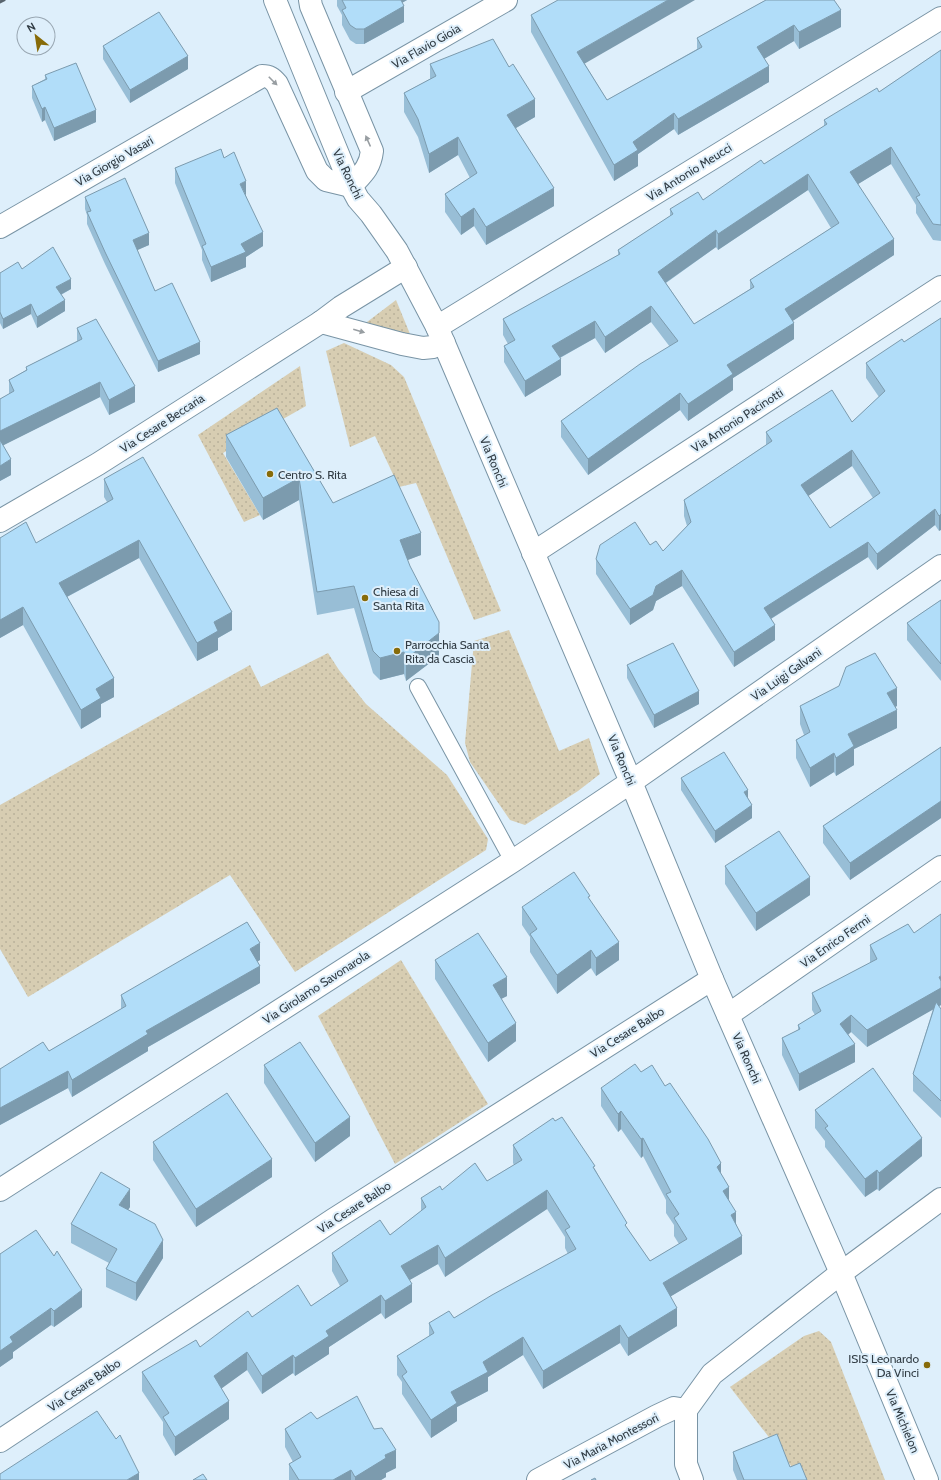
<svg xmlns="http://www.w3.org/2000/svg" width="941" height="1480" font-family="Cabin,sans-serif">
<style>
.grass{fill:url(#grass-dots)}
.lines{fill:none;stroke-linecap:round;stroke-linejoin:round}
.service-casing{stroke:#7994a5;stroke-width:18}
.minor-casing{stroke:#7994a5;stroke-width:24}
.service{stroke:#fff;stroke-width:16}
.minor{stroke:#fff;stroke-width:22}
.rail{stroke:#58646d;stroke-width:3}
.wall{fill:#98bed6;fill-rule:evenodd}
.shaded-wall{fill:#7c9bae}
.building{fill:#b1ddf9;stroke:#7c9bae;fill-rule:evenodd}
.oneway{fill:#989ea2}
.poi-dot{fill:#876b09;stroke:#deeffb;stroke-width:1.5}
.labels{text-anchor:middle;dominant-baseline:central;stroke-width:4;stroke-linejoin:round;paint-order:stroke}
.street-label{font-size:12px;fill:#313c44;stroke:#deeffb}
.poi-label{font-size:12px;fill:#313c44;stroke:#deeffb;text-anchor:start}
</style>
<defs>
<pattern id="grass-dots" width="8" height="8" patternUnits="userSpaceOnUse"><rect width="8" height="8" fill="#d7cdb2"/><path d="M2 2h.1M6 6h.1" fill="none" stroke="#b9b19a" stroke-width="1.8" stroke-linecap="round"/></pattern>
</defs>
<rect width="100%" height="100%" fill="#deeffb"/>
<g class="grass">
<path d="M396,300l14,34 -47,-9z"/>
<path d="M344,343l47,22 13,12 97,234 -27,9 -58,-137 -17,4 -24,-51 -25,11 -24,-96z"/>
<path d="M300,366l6,40 -83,47 37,62 -16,7 -46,-87z"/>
<path d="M509,630l50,121 30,-13 11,36 -22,17 -53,34 -15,-5 -40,-58 -5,-19 9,-102z"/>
<path d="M328,653l11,17 27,34 81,71 41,64 -2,11 -191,122 -65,-97 -202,122 -28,-48v-144l250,-140 11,22z"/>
<path d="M401,960l87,144 -93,60 -77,-148z"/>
<path d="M819,1331l12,11 54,138h-83l-72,-93 74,-51z"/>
</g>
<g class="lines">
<defs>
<path id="service" d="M418,687l95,174"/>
<g id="minor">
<path d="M275,0l76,186 7,13 13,15 26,37 40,76 194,455 81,197 129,294 86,207"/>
<path d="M310,0l1,6 61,145c-2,17 -10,23 -21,35"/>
<path d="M346,92l160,-92"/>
<path d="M0,227l262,-151c7,0 10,2 15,8l40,87 9,9 25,6"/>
<path d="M321,322l81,22 21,4 10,-1 11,-4"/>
<path d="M437,327l504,-309"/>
<path d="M0,521l98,-57 223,-142 20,-15 65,-40"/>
<path d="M533,553l408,-266"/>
<path d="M728,1015l213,-148"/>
<path d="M0,1190l513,-329 118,-79 310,-216"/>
<path d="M0,1441l333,-221 379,-241"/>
<path d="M538,1480l119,-64 17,-8 12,2"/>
<path d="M692,1480l-6,-16v-54l26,-36 129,-101 100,-74"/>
</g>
</defs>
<use href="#service" class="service-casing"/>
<use href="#minor" class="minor-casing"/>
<use href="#service" class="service"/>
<use href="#minor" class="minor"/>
<path class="rail" d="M0,2l4,-2"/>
</g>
<g class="wall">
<path d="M337,0h70l-5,3 2,19 -40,22h-8l-6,-4 -8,-15v-10l-5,-9z"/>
<path d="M766,0l75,27 -42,22 -5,-8 -30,18 5,23 -91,53 -4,-6 -36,25v12l-24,15 -83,-149v-17l54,49 22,36 90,-51v-11z"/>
<path d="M103,46l85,23 -58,34 -27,-44z"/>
<path d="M941,50v191l-8,-1 -17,-27v-8l-25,-41 -33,20 36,71 -102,66 2,18 -61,39v12l-45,31 -8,-11 -92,65 -27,-38v-16l109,-74 -19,-25 -46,31 -10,-15 -35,20 1,17 -36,22 -21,-35v-16l4,-2 -5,-9v-16l115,-64v-5l52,-34v-7l33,-9 61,-36 60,-38v-6l55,-28zM808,190l23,38 -81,52v9l-56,35 -28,-41 50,-36 2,3z"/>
<path d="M430,64l105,53 -19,11 38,78 -68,39 -12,-19 -13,9 -16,-23v-18l25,-16 -12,-23 -29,18 -11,-36 -14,-25v-19l26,-14z"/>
<path d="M45,75l51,47 -42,19 -9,-21 -3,2 -10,-24v-12l13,-7z"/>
<path d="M224,158l22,38 17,50 -17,11v10l-35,15 -9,-22v-10l-27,-67v-15z"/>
<path d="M85,197l64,48 -12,5 18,41 45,63 -42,18 -53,-108 -18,-40v-9l-2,-6z"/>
<path d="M22,269l49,20 -10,6 4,16 -28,17 -6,-14 -28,15 -3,-6v-50z"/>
<path d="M941,318l-2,213 -4,-6 -58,45 -9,-13 -97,62 4,21 -41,27 -52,-81 -26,15 -3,9 -23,15 -34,-51v-15l54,-14 13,6 24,-25 -3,-10v-16l82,-55v-13l86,-10 27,-25 -13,-19v-15l38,-21zM852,466l21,32 -43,30 -22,-32z"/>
<path d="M77,328l58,74 -26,13 -9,-18 -97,48 8,30 -11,6v-82l9,-5v-14l17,-10v-3l51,-26z"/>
<path d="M277,408l56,95 88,52 -14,5 32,96 -33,25 -2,-7 -24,6 -7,-7 -19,-65 -37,7 -18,-115 -36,20 -37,-63v-22z"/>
<path d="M104,479l128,151 -14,8v12l-21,11 -58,-103 -72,39 47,100 -13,7v13l-20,12 -58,-104 -23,13v-100l36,5 71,-41 -3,-5z"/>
<path d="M941,600v81l-34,-41v-17z"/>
<path d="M627,665l72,39 -45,24 -27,-50z"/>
<path d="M800,706h97l-2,1 2,21 -43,21v16l-18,11 -2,-4 -24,15 -14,-29v-18l8,-5 -4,-11z"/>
<path d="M941,747v71l-91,62 -27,-37v-17z"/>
<path d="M681,778l67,20 4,20 -37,25 -34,-53z"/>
<path d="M725,866l85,29 -54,36 -31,-47z"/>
<path d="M590,900l29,60 -23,16 -5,-8 -34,26 -27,-42v-15l-8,-12v-18z"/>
<path d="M870,945l71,60 -2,1 2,3v109l-28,-27v-17l20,-65 -66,38 -16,-15 -3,3 7,27 -56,29 -17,-36v-17l16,-8v-5l17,-10 -3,-5v-17l58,-30z"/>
<path d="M260,960l-3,2 3,21 -112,64v4l-76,46 -4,-9 -68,37v-56l49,-18 72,-42v-14z"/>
<path d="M435,960l72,36 -6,3 15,42 -28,21 -53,-83z"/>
<path d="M264,1065l86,71 -35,26 -51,-79z"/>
<path d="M641,1072l80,103 15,48 6,31 -71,42 6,30 -49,30 -8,-13 -77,46 -20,-34 -35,22v14l-31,16v14l-26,17 -29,-44v-12l-5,-7v-19l32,-19v-14l25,-5 114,-64 -3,-6v-11l-18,-28 -102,68 -7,-13 -29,16 3,22 -27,17 -4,-6 -52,34v7l-34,22 -2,-3 -31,21 -15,-24 -26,18 8,31 -54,37 -12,-21v-13l-21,-31v-19l58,-25 52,-30 59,-11 29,-20 -8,-15v-18l58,-18 31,-24v-13l21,-8 45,-9 27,-16 -1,-2v-18l42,-24 40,48 32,59 23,33 29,-17 -5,-8v-11l-8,-12v-13l-23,-44 -2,2 -20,-29 -3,3 -17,-26v-18z"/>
<path d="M815,1110l107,46 -43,35 -2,-2 -12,8 -40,-50v-6l-10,-13z"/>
<path d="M153,1142l119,35 -76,50 -43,-67z"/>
<path d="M130,1207l-2,3 35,48 -27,43 -30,-14v-18l3,-6 -38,-20v-19z"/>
<path d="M0,1254l82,53 -28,20 -3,-2 -38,27v6l-13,9z"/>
<path d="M317,1419l57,10 22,39 -10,5v4l-5,3h-92v-16l4,-2 -8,-15v-18z"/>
<path d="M733,1452l57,15 17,13h-70l-4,-10z"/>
</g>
<g class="shaded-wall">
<path d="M396,0h11l-11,6z"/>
<path d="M668,0h27l-118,68v-16z"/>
<path d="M404,6v16l-40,22v-15z"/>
<path d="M841,10v17l-42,22v-17z"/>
<path d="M794,25v16l-37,22v-16z"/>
<path d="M188,56v13l-58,34v-13z"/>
<path d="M769,66v16l-91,53v-16z"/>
<path d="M535,99v18l-28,16v-18z"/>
<path d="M45,107v13l-3,2v-13z"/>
<path d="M96,110v12l-42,19v-13z"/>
<path d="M674,113v16l-36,25v12l-24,15v-16l19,-23z"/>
<path d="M458,137v18l-29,18v-19z"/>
<path d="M891,147v17l-41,25v-17z"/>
<path d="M808,174v16l-90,60v-16z"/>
<path d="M246,181v15l-6,-12z"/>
<path d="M554,188v18l-68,39v-18z"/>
<path d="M474,208v18l-13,9v-18z"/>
<path d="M716,230v17l-58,41v-16z"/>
<path d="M263,232v14l-17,11v10l-35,15v-15l30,-23z"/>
<path d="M149,233v12l-16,7v-12z"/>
<path d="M894,239v16l-109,71v-17z"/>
<path d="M71,279v10l-15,8v-10z"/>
<path d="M65,300v11l-28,17v-11z"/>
<path d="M31,304v10l-28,15v-10z"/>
<path d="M651,306v16l-46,31v-16z"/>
<path d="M595,321v17l-43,24v-16z"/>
<path d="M794,323v16l-61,39v12l-45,31v-17l39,-39z"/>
<path d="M200,342v12l-42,18v-11z"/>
<path d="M561,359v16l-36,22v-16z"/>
<path d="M100,382v15l-100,50v-16z"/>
<path d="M135,386v16l-26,13v-15z"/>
<path d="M680,393v17l-92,65v-16z"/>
<path d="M852,450v16l-51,35v-16z"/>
<path d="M11,459v16l-11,6v-15z"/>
<path d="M299,478v22l-36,20v-22z"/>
<path d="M935,509v16l-58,45v-16z"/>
<path d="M941,514v16l-2,1v-15z"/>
<path d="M421,533v22l-21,8v-23z"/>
<path d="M139,540v18l-80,43v-18z"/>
<path d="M868,542v15l-104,66v-15z"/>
<path d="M682,570v16l-26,15 -3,9 -23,15v-16l26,-23z"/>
<path d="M23,607v18l-23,13v-18z"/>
<path d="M232,612v18l-14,8v12l-21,11v-18l17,-21z"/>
<path d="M775,625v15l-41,27v-15z"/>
<path d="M439,633v23l-33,25v-22z"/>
<path d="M404,652v22l-24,6v-22z"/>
<path d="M114,678v19l-13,7v13l-20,12v-19l15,-21z"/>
<path d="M897,688v18l-10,5v-18z"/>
<path d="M699,691v13l-45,24v-13z"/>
<path d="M897,710v18l-43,21v16l-18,11v-18l12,-24z"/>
<path d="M834,753v19l-24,15v-19z"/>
<path d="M748,790v12l-4,-10z"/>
<path d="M941,801v17l-91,62v-17z"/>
<path d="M752,805v13l-37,25v-12z"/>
<path d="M810,877v18l-54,36v-18z"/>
<path d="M619,942v18l-23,16v-18z"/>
<path d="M260,943v17l-10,6v-17z"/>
<path d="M591,950v18l-34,26v-19z"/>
<path d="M260,966v17l-112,64v4l-76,46v-17l74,-49z"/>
<path d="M941,976v29l-74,42v-17z"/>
<path d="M507,977v19l-14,7v-18z"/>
<path d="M851,1015v17l-11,9v-17z"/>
<path d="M516,1023v18l-28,21v-19z"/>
<path d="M855,1044v18l-56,29v-17z"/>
<path d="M68,1071v17l-68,37v-17z"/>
<path d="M621,1111v18l-3,3v-18z"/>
<path d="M350,1117v19l-35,26v-19z"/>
<path d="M643,1138v18l-2,2v-19z"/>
<path d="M922,1138v18l-43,35v-18z"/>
<path d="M272,1159v18l-76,50v-18z"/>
<path d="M721,1163v19l-4,-15z"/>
<path d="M877,1170v19l-12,8v-18z"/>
<path d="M729,1187v19l-6,-15z"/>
<path d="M130,1189v18l-11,17v-19z"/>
<path d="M547,1190v19l-102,68v-19z"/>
<path d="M736,1212v18l-5,-15z"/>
<path d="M742,1236v18l-79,47v-18z"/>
<path d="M163,1240v18l-27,43v-18z"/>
<path d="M438,1245v19l-37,21v-19z"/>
<path d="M412,1284v18l-27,17v-18z"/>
<path d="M82,1290v17l-28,20v-16z"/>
<path d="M381,1295v18l-52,34v7l-34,22v-18l31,-27z"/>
<path d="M51,1308v17l-38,27v6l-13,9v-16l10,-14z"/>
<path d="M677,1308v18l-49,30v-18z"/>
<path d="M620,1325v18l-77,46v-18z"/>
<path d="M523,1337v18l-35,22v14l-31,16v14l-26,17v-18l20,-28 32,-30z"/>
<path d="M247,1352v18l-33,24v-18z"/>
<path d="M293,1355v18l-31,21v-18z"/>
<path d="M229,1401v18l-54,37v-19z"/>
<path d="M396,1450v18l-10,5v4l-5,3h-26v-3l30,-22z"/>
<path d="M351,1470v10h-18z"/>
<path d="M139,1473v7h-12z"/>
</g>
<g class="building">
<path d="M342,0h59l3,6 -40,23h-8l-6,-4 -8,-15 4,-2z"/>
<path d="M558,0h110l-91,52 30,48 95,-53 -5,-9 69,-38h68l7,10 -42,22 -5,-7 -37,22 12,19 -91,53 -4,-6 -41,29 5,8 -24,15 -83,-150z"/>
<path d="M159,12l29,44 -58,34 -27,-44z"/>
<path d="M493,39l16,28 4,-3 22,35 -28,16 47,73 -68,39 -12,-19 -13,9 -16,-23 32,-21 -19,-36 -29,17 -11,-35 -14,-26 32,-17 -6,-12z"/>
<path d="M941,50v175l-8,-1 -17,-27 4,-2 -29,-48 -41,25 44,67 -109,70 9,14 -67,42 6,9 -45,30 -8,-11 -92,66 -27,-38 79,-57 38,-23 -27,-35 -46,31 -10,-16 -43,25 9,13 -36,22 -21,-35 11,-6 -12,-21 117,-65 -2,-4 55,-36 -3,-5 28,-17 5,8 58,-40 3,4 63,-40 -3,-4 53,-32 2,4zM808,174l31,49 -89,57 4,7 -60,37 -36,-52 58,-42 2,4z"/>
<path d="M76,63l20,47 -42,18 -9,-21 -3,2 -10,-23 15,-7 -2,-4z"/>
<path d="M221,149l3,9 10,-6 12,29 -6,3 23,48 -22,12 5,8 -35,15 -9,-21 4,-2 -31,-76z"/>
<path d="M125,178l24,55 -16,7 22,51 17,-8 28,59 -42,19 -53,-109 -18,-40 4,-1 -6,-14z"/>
<path d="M53,247l18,32 -15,8 9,13 -28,17 -6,-13 -28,15 -3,-7v-39l18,-11 4,7z"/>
<path d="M941,318v196l-2,2 -4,-7 -58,45 -9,-12 -104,66 11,17 -41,27 -52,-82 -26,16 -3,9 -23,14 -34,-50 4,-14 35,-23 15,23 6,-4 7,10 28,-29 -7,-22 88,-59 -6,-9 66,-42 20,32 33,-31 -19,-28 36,-24 2,3zM852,450l28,43 -50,35 -29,-43z"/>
<path d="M96,319l39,67 -26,14 -9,-18 -100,49v-32l14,-8 -5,-11 18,-10 -1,-3 56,-28 -5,-11z"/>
<path d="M277,408l56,95 61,-28 27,58 -21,7 10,26 29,56v11l-33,26 -2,-7 -24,6 -7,-7 -19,-65 -37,6 -18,-114 -36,20 -37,-63z"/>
<path d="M0,440l11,19 -11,7z"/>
<path d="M143,457l89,155 -18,10 4,9 -21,12 -58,-103 -80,43 55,95 -18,11 5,9 -20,12 -58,-103 -23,13v-82l26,-16 10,21 77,-44 -9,-20z"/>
<path d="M941,600v64l-34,-41z"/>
<path d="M673,643l26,48 -45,24 -27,-50z"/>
<path d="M875,653l22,35 -10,5 10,17 -49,24 6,12 -18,12 -2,-5 -24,15 -14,-28 14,-8 -10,-26 39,-20 7,-19z"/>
<path d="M941,747v54l-91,62 -27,-37z"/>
<path d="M724,752l24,38 -4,2 8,13 -37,26 -34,-53z"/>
<path d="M779,831l31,46 -54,36 -31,-47z"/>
<path d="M574,872l16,24 -2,1 31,45 -23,16 -5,-8 -34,25 -27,-41 7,-5 -15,-22z"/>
<path d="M941,914v62l-2,1 2,4v7l-74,42 -16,-15 -11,9 15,20 -56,30 -17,-36 18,-9 -2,-4 23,-14 -9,-18 65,-34 -7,-14 38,-21 6,9z"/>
<path d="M247,922l13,21 -10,6 10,17 -114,65 2,3 -76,46 -4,-9 -68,37v-39l43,-27 6,9 77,-45 -5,-11z"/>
<path d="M478,933l29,44 -14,8 23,38 -28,20 -53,-83z"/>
<path d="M936,1002l5,7v92l-28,-27z"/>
<path d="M300,1042l50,75 -35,26 -51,-78z"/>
<path d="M635,1064l6,8 11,-7 13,21 5,-3 38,56 13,24 -4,4 12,20 -6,4 13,21 -5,3 11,21 -79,47 14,25 -49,30 -8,-13 -77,46 -20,-34 -40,25 5,10 -37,20 6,11 -26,17 -29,-44 5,-4 -10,-16 37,-23 -5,-10 20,-12 5,7 38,-23 84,-46 -11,-19 5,-3 -23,-37 -102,68 -7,-13 -37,21 11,18 -27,17 -4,-6 -55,36 3,5 -34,22 -2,-3 -31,21 -15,-24 -33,24 15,25 -54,36 -12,-20 6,-4 -27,-41 54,-32 4,7 48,-36 4,6 46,-32 13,21 37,-25 -16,-28 48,-33 10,15 36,-28 -5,-9 19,-12 2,4 33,-27 12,18 35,-21 -9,-15 40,-27 2,3 7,-4 33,49 -2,1 34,56 -2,2 25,36 37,-22 -13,-21 5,-4 -13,-20 5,-2 -28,-54 -2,1 -20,-28 -3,3 -17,-26z"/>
<path d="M873,1068l49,70 -43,35 -2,-3 -12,9 -40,-51 3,-2 -13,-16z"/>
<path d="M227,1093l45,66 -76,50 -43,-67z"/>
<path d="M101,1172l29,17 -11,16 36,19 8,16 -27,43 -30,-14 11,-20 -46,-25z"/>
<path d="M36,1230l18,26 3,-5 25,39 -28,21 -3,-3 -41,29 3,5 -13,9v-97z"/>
<path d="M357,1396l17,33 8,-1 14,22 -11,5 1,3 -31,19 -4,-7 -18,10h-34l-10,-16 12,-7 -16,-28 26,-17 6,7z"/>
<path d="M97,1411l19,28 4,-4 19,38 -12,7h-127v-6z"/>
<path d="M777,1434l13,33 10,-4 7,17h-63l-11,-28z"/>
<path d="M203,1474l4,6h-14z"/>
<path d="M595,1478l1,2h-5z"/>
</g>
<defs><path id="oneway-solid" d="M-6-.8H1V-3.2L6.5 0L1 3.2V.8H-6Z"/></defs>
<g class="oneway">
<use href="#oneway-solid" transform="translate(273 81) rotate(45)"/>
<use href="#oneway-solid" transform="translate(368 141) rotate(-114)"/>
<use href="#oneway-solid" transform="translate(359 331) rotate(16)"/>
</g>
<g class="poi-dot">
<circle cx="270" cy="474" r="4"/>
<circle cx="365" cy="598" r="4"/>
<circle cx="397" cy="651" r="4"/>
<circle cx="927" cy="1365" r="4"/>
</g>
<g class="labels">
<g class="street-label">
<text transform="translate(426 46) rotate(-30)">Via Flavio Gioia</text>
<text transform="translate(114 161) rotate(-30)">Via Giorgio Vasari</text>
<text transform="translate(689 172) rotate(-32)">Via Antonio Meucci</text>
<text transform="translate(348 174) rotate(64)">Via Ronchi</text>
<text transform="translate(737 420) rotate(-33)">Via Antonio Pacinotti</text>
<text transform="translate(162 423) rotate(-33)">Via Cesare Beccaria</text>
<text transform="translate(494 462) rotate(67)">Via Ronchi</text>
<text transform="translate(786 674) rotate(-35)">Via Luigi Galvani</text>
<text transform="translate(622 760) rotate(67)">Via Ronchi</text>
<text transform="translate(835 941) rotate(-35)">Via Enrico Fermi</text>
<text transform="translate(316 987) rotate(-33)">Via Girolamo Savonarola</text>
<text transform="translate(627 1032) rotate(-32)">Via Cesare Balbo</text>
<text transform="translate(747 1058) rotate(66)">Via Ronchi</text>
<text transform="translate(354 1207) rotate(-33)">Via Cesare Balbo</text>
<text transform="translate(84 1385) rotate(-34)">Via Cesare Balbo</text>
<text transform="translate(903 1421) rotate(67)">Via Michielon</text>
<text transform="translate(611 1441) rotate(-28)">Via Maria Montessori</text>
</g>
<g class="poi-label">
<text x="278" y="474">Centro S. Rita</text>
<text x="373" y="591">Chiesa di<tspan x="373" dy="14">Santa Rita</tspan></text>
<text x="405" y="644">Parrocchia Santa<tspan x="405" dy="14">Rita da Cascia</tspan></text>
<text x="919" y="1358" text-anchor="end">ISIS Leonardo<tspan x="919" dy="14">Da Vinci</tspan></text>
</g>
</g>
<g transform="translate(36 36) rotate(330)"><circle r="19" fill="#deeffb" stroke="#99a7b2"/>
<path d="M0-3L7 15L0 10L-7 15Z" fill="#876b09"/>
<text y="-6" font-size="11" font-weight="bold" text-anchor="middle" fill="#313c44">N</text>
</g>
</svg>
